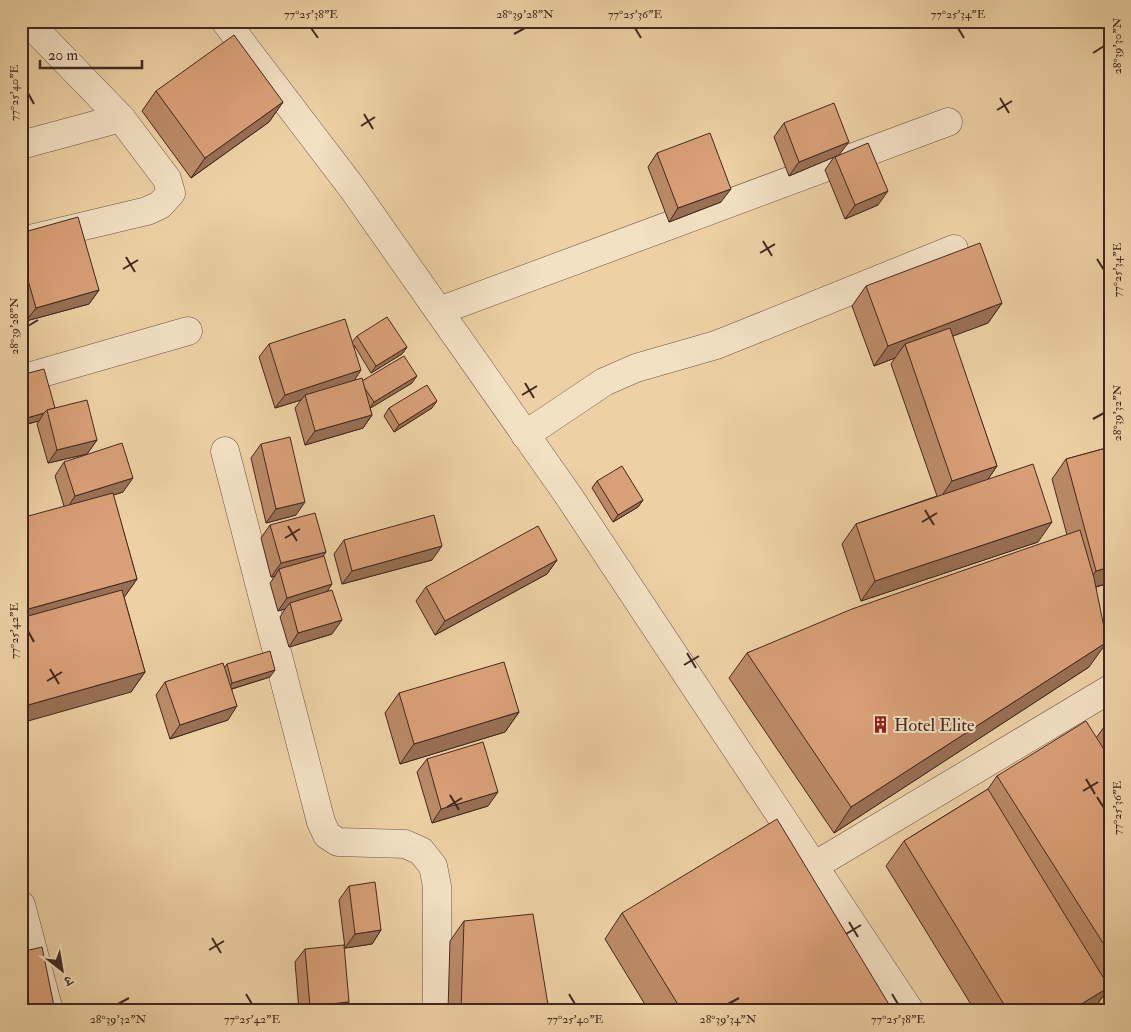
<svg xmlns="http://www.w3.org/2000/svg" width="1131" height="1032" font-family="'IM FELL Double Pica','Noto Serif Devanagari',serif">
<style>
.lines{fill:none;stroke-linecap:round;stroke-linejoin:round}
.minor-casing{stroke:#6c5341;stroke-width:29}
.minor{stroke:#f3e1c4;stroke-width:28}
.wall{fill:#bb8a67;stroke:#412920}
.shaded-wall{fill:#997054;stroke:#412920}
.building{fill:#daa078;stroke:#412920}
.ticks{fill:none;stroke:#412920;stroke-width:2}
.labels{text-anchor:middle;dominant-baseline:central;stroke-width:4;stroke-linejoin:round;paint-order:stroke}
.poi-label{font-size:18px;fill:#412920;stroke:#f3e1c4;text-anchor:start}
.neatline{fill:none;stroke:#412920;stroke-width:2}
.ticks-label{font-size:12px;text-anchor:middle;fill:#412920}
</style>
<rect width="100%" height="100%" fill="#edd1a5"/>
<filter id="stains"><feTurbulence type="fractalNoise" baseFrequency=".004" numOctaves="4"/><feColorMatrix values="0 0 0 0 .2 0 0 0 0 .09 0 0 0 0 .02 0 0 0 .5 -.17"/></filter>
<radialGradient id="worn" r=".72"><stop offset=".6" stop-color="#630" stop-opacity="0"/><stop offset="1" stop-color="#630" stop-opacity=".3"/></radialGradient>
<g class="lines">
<defs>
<g id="minor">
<path d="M225,21l128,168 215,306 342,516"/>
<path d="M21,145l100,-27"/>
<path d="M21,241l126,-30 13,-6 11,-12 -4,-14 -46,-61 -94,-97"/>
<path d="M439,311l509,-189"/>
<path d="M21,379l167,-48"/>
<path d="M525,435l79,-53 32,-14 80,-23 35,-14 203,-82"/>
<path d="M225,451l96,371 6,13 11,7 67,2 16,7 12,15 4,20v125"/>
<path d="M814,866l296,-177"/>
<path d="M21,905l28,106"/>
</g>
</defs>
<use href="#minor" class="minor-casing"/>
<use href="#minor" class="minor"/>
</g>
<g class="wall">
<path d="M156,91l127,11 -14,20 -78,56 -49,-67z"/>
<path d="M784,123l56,32 38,50 -33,14 -20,-49 9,-13 -45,19 -15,-39z"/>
<path d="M657,153l64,49 -52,20 -21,-55z"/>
<path d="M21,233l78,57 -10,14 -63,17 -5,-17z"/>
<path d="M866,286l136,17 -14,20 -36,13 45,130 -9,13 50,63 -177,59 -19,-57 14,-20 81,-28 -46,-132 4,-6 -21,8 -22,-60z"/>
<path d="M357,336l50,11 -5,7 -31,19 -17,-28v35l58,3 -42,25 2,7 -9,13 -58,17 -10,-37 6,-8 -26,8 -16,-51 10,-13 83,-2z"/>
<path d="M21,375l34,33 42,32 -10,14 -39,9 -11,-39 2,-3 -15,4 -3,14z"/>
<path d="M389,408h43l-38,24 -10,-16z"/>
<path d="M261,444l35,71 -30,8 -15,-65z"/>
<path d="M1110,447v136l-14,4 -7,80 -255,166 -105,-155 18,-25 320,-118 -15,-56 14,-20z"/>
<path d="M64,462l59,30 -10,3 24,84 -13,18 21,75 -14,20 -67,-186 -9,-30z"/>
<path d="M597,481l46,19 -5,7 -25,15 -21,-34z"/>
<path d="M270,525l56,27 -4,5 6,34 4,43 -43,13 -9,-30 5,-8 -7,2 -8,-28 5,-7 -4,1 -10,-39z"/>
<path d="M344,540l88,20 -90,24 -8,-30z"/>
<path d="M557,560l-10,14 -112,61 -19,-34 10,-14z"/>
<path d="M227,664l43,13 -38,12 -4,31 -58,19 -14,-44 9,-13 60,-15z"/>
<path d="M399,693l120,19 -14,20 -105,32 -15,-51z"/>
<path d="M1110,719v280l-4,2 -3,-5 -10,15h-118l-89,-145 18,-25 84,-52 9,-13 99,-38z"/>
<path d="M427,759l61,47 -56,17 -15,-51z"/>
<path d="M349,886l32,44 -9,14 -27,4 -6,-48z"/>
<path d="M622,913l271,98h-244l-44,-72z"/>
<path d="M464,921l85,90h-101l2,-70z"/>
<path d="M305,949l38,62h-44l-4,-49z"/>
</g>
<g class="shaded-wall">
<path d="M283,102l-14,20 -78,56 14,-20z"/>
<path d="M849,142l-10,13 -50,21 10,-14z"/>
<path d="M731,189l-10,13 -52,20 9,-14z"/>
<path d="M888,191l-10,14 -33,14 10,-14z"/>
<path d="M99,290l-10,14 -63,17 10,-13z"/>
<path d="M1002,303l-14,20 -80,30 -3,-9 -10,14 -21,8 14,-20z"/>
<path d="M407,347l-5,7 -31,19 5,-7z"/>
<path d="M361,370l-9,14 -47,11 -4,5 -26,8 10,-13z"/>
<path d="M417,376l-5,7 -43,26 5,-7z"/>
<path d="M437,401l-5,7 -38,24 5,-7z"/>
<path d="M44,413l-5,8 -17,4 5,-7z"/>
<path d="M372,415l-9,13 -58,17 10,-14z"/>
<path d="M26,431l-5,8v-6z"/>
<path d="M97,440l-10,14 -39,9 9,-13z"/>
<path d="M997,466l-13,19 -46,16 14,-20z"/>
<path d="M133,478l-10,14 -57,18 9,-14z"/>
<path d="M643,500l-5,7 -25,15 5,-7z"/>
<path d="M305,502l-9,13 -30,8 10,-14z"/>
<path d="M1052,522l-14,20 -177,59 14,-20z"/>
<path d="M442,546l-10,14 -90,24 10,-13z"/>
<path d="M326,552l-10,13 -37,4 -4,7 -4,1 10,-14z"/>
<path d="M557,560l-10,14 -112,61 10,-14z"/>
<path d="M1110,567v16l-28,7 14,-19z"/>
<path d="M137,579l-14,20 -102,29v-17z"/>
<path d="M332,584l-9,14 -33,5 -5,6 -7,2 9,-13z"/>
<path d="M342,620l-10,14 -43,13 9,-14z"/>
<path d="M1107,642l-18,25 -255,166 17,-26z"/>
<path d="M275,670l-5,7 -42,13 4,-7z"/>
<path d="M145,672l-14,20 -110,31v-16z"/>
<path d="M237,706l-9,14 -58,19 10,-14z"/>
<path d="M519,712l-14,20 -105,32 14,-20z"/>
<path d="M498,792l-10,14 -56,17 9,-14z"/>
<path d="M381,930l-9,14 -27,4 10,-14z"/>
<path d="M1109,987l-16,24h-23z"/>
<path d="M349,1002l-6,9h-37l4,-5z"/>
</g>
<g class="building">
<path d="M234,35l49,67 -78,56 -49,-67z"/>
<path d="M834,103l15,39 -50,20 -15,-39z"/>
<path d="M710,133l21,56 -53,19 -21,-55z"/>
<path d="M868,143l20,48 -33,14 -20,-48z"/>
<path d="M78,217l21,73 -63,18 -15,-52v-23z"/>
<path d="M980,243l22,60 -114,43 -22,-60z"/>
<path d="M387,317l20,30 -31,19 -19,-30z"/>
<path d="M345,319l16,51 -76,25 -16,-51z"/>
<path d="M950,328l47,138 -45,15 -47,-137z"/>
<path d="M404,356l13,20 -43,26 -10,-15 -2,-6z"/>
<path d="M44,369l11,39 -8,2 -3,3 -17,5 -6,-20v-23z"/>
<path d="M362,378l10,37 -57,16 -10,-36z"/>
<path d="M427,385l10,16 -38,24 -10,-17z"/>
<path d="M87,400l10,40 -40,10 -10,-40z"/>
<path d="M21,414l5,17 -5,2z"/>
<path d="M290,437l15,65 -29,7 -15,-65z"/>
<path d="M122,443l11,35 -58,18 -11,-34z"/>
<path d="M1110,447v120l-14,4 -30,-112z"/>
<path d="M1033,464l19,58 -177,59 -19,-57z"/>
<path d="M622,466l21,34 -25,15 -21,-34z"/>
<path d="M113,493l24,86 -116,32v-93z"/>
<path d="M315,513l11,39 -45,11 -11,-38z"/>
<path d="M434,515l8,31 -90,25 -8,-31z"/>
<path d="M538,526l19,34 -112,61 -19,-34z"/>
<path d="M1080,530l14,48 13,64 -256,165 -104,-154 105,-44z"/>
<path d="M324,556l8,28 -45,14 -8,-29z"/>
<path d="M122,590l23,82 -124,35v-89z"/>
<path d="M332,590l10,30 -44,13 -8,-30z"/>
<path d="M270,651l5,19 -43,13 -5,-19z"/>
<path d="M504,662l15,50 -105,32 -15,-51z"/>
<path d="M223,663l14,43 -57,19 -15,-43z"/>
<path d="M1086,721l24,38v195l-113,-178z"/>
<path d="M483,742l15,50 -57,17 -14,-50z"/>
<path d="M988,789l121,198 -39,24h-62l-104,-170z"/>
<path d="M777,819l116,192h-211l-60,-98z"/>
<path d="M375,882l6,48 -26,4 -6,-48z"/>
<path d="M533,914l16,97h-88l3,-90z"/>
<path d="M21,932l3,15 -3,1z"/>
<path d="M344,945l5,57 -39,4 -5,-57z"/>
<path d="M42,947l13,64h-34v-59z"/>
</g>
<path class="ticks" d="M311,28l7,10M635,28l6,10M958,28l6,10M514,34l11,-6M1093,53l11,-7M28,93l6,11M1000,98l9,15M997,110l15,-9M364,114l9,15M361,126l14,-9M763,241l9,15M760,253l15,-9M126,257l9,15M1097,259l7,11M123,269l15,-9M28,326l10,-6M525,383l9,15M522,395l15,-9M1093,419l11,-6M925,510l9,15M922,522l15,-9M288,526l9,15M285,538l15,-9M28,631l6,11M687,653l9,15M684,665l15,-9M50,669l9,15M47,681l15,-9M1086,779l9,15M1083,791l15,-9M450,795l9,15M1097,797l7,11M447,807l15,-9M849,922l9,15M846,934l15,-9M212,938l9,15M209,950l15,-9M246,994l6,10M569,994l6,10M892,994l6,10M118,1004l11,-6M728,1004l11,-6"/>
<defs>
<symbol id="building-bare" viewBox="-9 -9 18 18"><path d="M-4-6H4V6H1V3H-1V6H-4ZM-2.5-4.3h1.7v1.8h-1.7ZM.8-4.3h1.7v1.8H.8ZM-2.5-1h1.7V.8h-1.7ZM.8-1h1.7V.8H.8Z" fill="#8f2418" stroke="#f3e1c4" stroke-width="2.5" paint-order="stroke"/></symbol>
</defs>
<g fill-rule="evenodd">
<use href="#building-bare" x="868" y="712" width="25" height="25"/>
</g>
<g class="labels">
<g class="poi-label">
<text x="894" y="725">Hotel Elite</text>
</g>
</g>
<rect width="1131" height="1032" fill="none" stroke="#edd1a5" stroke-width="55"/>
<g transform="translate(62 970) rotate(149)" stroke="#f3e1c4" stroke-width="4" paint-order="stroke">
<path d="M0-4L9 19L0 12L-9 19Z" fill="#412920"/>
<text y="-8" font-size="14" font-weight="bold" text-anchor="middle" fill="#412920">उ</text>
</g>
<path d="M40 60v8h102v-8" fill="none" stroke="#412920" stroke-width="2.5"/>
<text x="48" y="60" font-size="15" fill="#412920" stroke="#f3e1c4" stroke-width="4" paint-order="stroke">20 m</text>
<rect x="28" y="28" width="1076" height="976" class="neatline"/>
<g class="ticks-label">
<text x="311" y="18">77°25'38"E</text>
<text x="525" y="18">28°39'28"N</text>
<text x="635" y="18">77°25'36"E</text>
<text x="958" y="18">77°25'34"E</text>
<text transform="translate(1117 46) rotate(-90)" y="4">28°39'30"N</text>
<text transform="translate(14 93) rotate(-90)" y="4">77°25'40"E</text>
<text transform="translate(1117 270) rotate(-90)" y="4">77°25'34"E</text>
<text transform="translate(14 326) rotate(-90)" y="4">28°39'28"N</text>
<text transform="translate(1117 413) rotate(-90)" y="4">28°39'32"N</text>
<text transform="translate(14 631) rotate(-90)" y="4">77°25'42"E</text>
<text transform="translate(1117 808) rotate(-90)" y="4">77°25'36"E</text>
<text x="118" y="1023">28°39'32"N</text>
<text x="252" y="1023">77°25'42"E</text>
<text x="575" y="1023">77°25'40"E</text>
<text x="728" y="1023">28°39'34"N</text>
<text x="898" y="1023">77°25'38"E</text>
</g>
<rect width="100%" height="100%" filter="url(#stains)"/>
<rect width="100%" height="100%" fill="url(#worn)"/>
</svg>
